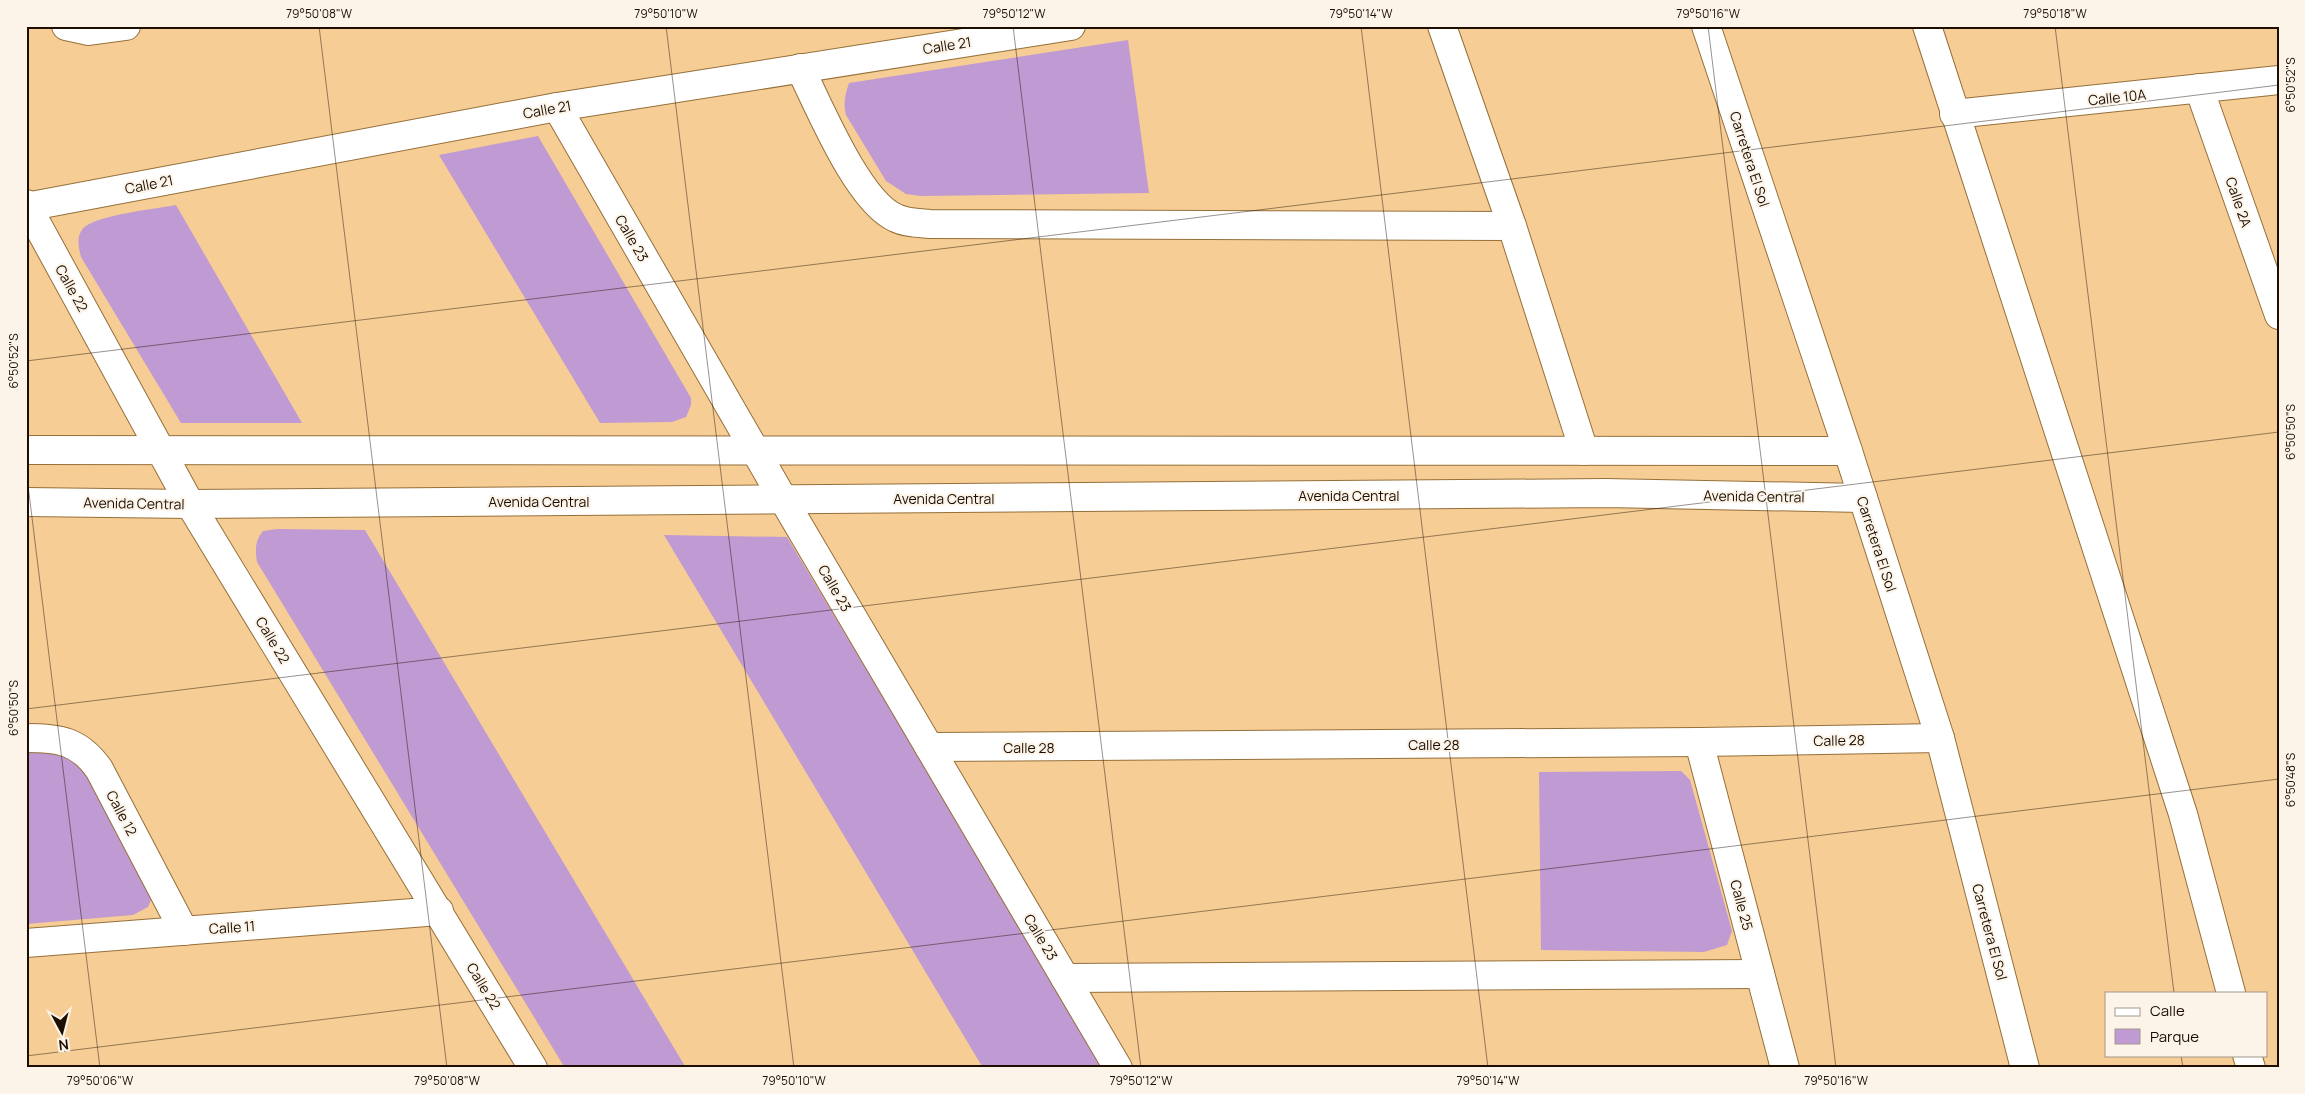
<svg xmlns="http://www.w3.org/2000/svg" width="2305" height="1094" font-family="Manrope,sans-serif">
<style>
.green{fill:#c09ad2}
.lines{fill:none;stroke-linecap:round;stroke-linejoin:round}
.street-casing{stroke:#95703a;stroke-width:30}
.street{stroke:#fff;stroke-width:28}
.ticks{fill:none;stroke:#1d0e00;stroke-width:1;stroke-opacity:0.45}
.labels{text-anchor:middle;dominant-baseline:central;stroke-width:4;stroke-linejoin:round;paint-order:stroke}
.street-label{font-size:14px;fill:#1d0e00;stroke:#fcf4e9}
.neatline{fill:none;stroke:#1d0e00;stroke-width:2}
.ticks-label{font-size:12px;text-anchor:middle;fill:#1d0e00}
</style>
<rect width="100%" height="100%" fill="#f6cd95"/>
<g class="green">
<path d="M1128,40l21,153 -228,3 -15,-2 -20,-13 -40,-66c-3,-12 -1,-20 3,-32z"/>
<path d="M538,136l153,262v7l-5,12 -14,5 -72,1 -161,-268z"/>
<path d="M176,205l126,218h-121l-100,-166c-2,-9 -5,-19 1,-27 10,-15 75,-21 94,-25z"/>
<path d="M277,529l88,1 321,538h-121l-308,-506c-2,-13 -2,-21 6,-31z"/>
<path d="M664,535l123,2 318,531h-122z"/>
<path d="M57,749l22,10 70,131 2,10 -3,7 -15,8 -107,9v-174z"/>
<path d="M1681,771l9,9 42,151 -5,14 -23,7 -163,-2 -2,-178z"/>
</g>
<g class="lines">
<defs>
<g id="street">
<path d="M66,26l23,5 37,-5"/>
<path d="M1442,26l70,200 72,225"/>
<path d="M1706,26l142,425 92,287 85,330"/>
<path d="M1927,26l256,788 48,179"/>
<path d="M800,68c19,38 58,134 96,150 10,5 23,5 34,6l582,2"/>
<path d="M2199,88l80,227"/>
<path d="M557,107l226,392 335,569"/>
<path d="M1954,114l325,-34"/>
<path d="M26,204l164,300 343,564"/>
<path d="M26,207l531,-100 514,-81"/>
<path d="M26,450l1822,1"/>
<path d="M26,502l164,2 1415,-11 258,5"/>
<path d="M26,738c34,0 53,3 73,31l85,162"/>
<path d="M1699,742l86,326"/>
<path d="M929,747l770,-5 241,-4"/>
<path d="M26,943l413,-32"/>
<path d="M1065,978l695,-4"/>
<path d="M2247,1055l4,13"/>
</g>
</defs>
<use href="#street" class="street-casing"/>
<use href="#street" class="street"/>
</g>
<path class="ticks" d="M319,26l128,1042M666,26l128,1042M1013,26l128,1042M1361,26l127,1042M1708,26l128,1042M2055,26l119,967M26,361l2253,-276M26,469l74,599M26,709l2253,-277M2181,1055l2,13M26,1056l2253,-277"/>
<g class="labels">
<g class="street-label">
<text transform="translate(947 45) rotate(-9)">Calle 21</text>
<text transform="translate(2117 97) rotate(-6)">Calle 10A</text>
<text transform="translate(547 109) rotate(-10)">Calle 21</text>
<text transform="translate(1750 159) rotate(72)">Carretera El Sol</text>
<text transform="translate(149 184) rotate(-11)">Calle 21</text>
<text transform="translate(2239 202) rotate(71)">Calle 2A</text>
<text transform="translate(632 238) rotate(60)">Calle 23</text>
<text transform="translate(72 288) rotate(61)">Calle 22</text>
<text x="1349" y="495">Avenida Central</text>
<text transform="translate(1754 496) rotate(1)">Avenida Central</text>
<text x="944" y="498">Avenida Central</text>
<text x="539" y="501">Avenida Central</text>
<text transform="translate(134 503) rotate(1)">Avenida Central</text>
<text transform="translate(1877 544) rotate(72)">Carretera El Sol</text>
<text transform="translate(835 588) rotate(60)">Calle 23</text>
<text transform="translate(273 640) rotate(59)">Calle 22</text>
<text transform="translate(1839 740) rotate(-1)">Calle 28</text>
<text x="1434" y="744">Calle 28</text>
<text x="1029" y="747">Calle 28</text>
<text transform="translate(122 813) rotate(62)">Calle 12</text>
<text transform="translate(1742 905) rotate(75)">Calle 25</text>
<text transform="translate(232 927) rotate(-4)">Calle 11</text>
<text transform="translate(1990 932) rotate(75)">Carretera El Sol</text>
<text transform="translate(1041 937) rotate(59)">Calle 23</text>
<text transform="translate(484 986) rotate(59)">Calle 22</text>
</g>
</g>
<rect width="2305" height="1094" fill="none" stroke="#fcf4e9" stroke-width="55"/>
<rect x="2105" y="992" width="162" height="65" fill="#fcf4e9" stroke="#a3988c"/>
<rect x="2115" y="1008" width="25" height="8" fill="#ffffff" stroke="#a3988c"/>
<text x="2150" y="1016" font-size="15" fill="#1d0e00">Calle</text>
<rect x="2115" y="1029" width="25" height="15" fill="#c09ad2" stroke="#a3988c"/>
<text x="2150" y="1042" font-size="15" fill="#1d0e00">Parque</text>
<g transform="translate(62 1032) rotate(173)" stroke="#fcf4e9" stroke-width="4" paint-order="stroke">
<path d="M0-4L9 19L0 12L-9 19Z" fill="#1d0e00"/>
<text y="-8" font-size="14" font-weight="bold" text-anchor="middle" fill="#1d0e00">N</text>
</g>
<rect x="28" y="28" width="2250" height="1038" class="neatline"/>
<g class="ticks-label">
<text x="319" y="18">79°50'08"W</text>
<text x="666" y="18">79°50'10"W</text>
<text x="1014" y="18">79°50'12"W</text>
<text x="1361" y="18">79°50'14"W</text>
<text x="1708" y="18">79°50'16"W</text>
<text x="2055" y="18">79°50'18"W</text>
<text transform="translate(2291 85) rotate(-90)" y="4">6°50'52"S</text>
<text transform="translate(14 361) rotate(-90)" y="4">6°50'52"S</text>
<text transform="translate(2291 432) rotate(-90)" y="4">6°50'50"S</text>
<text transform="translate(14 708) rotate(-90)" y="4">6°50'50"S</text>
<text transform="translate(2291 780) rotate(-90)" y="4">6°50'48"S</text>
<text x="100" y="1085">79°50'06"W</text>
<text x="447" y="1085">79°50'08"W</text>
<text x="794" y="1085">79°50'10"W</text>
<text x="1141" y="1085">79°50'12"W</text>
<text x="1488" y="1085">79°50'14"W</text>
<text x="1836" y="1085">79°50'16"W</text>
</g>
</svg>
